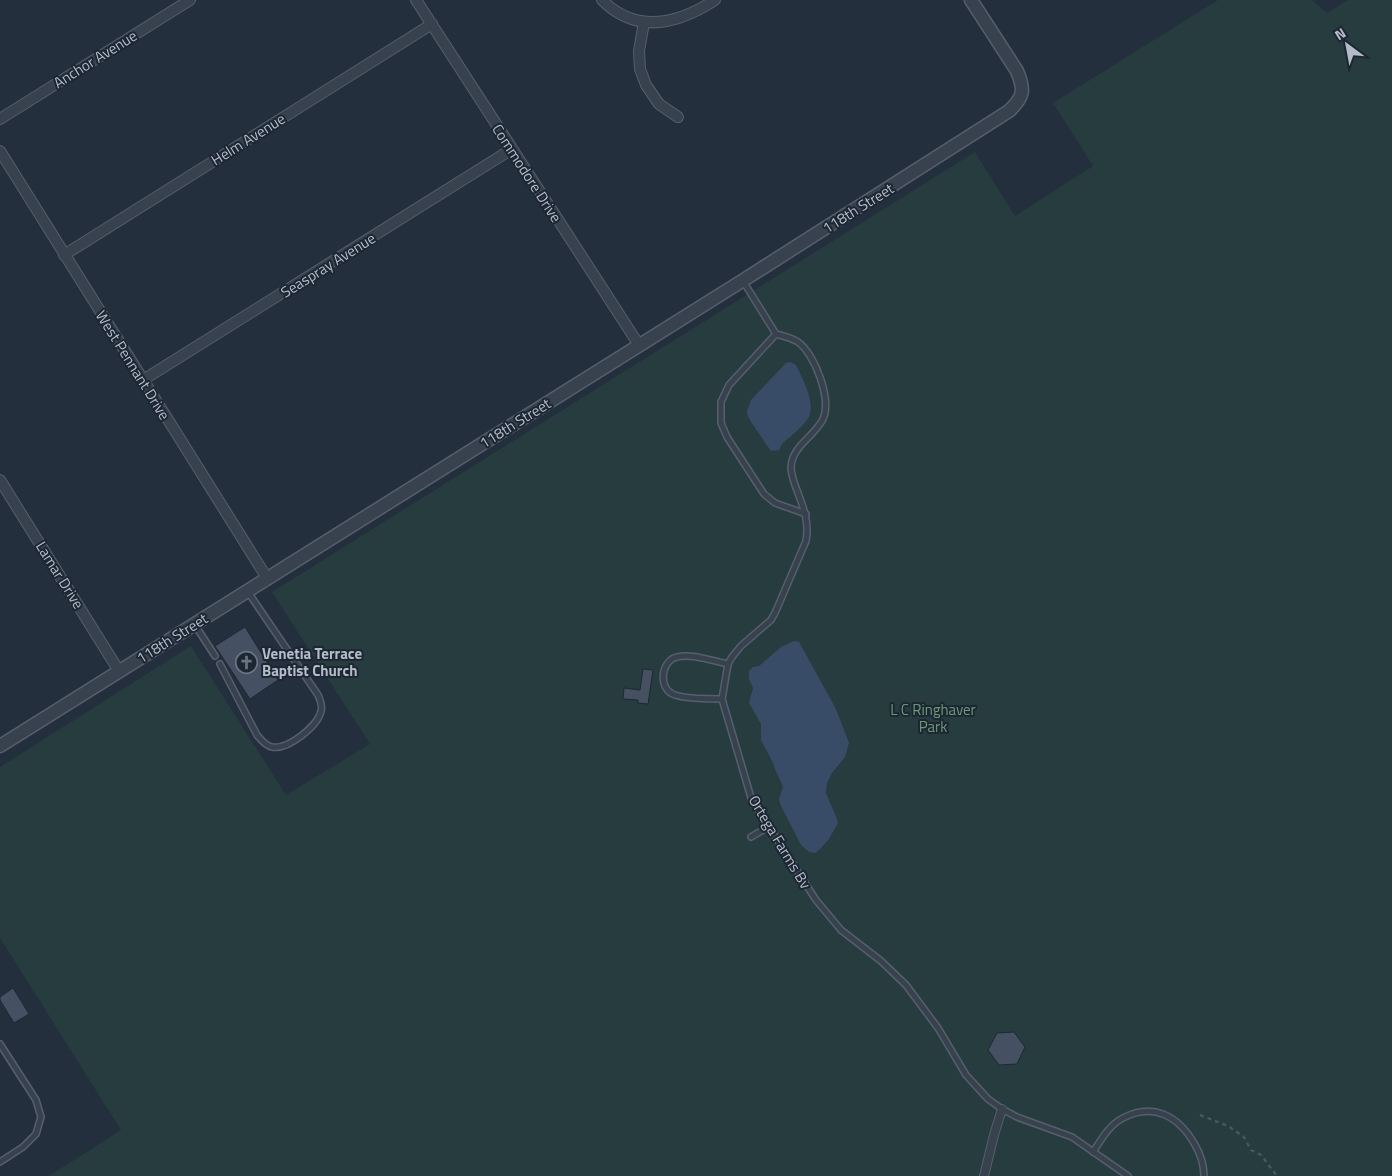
<svg xmlns="http://www.w3.org/2000/svg" width="1392" height="1176" font-family="'Titillium Web',sans-serif">
<style>
.green{fill:#263c3f}
.water{fill:#394c67}
.building{fill:#455162;stroke:#1f2835}
.lines{fill:none;stroke-linecap:round;stroke-linejoin:round}
.service-casing{stroke:#565f6c;stroke-width:8}
.pedestrian-casing{stroke:#565f6c;stroke-width:10}
.minor-casing{stroke:#565f6c;stroke-width:12}
.tertiary-casing{stroke:#565f6c;stroke-width:15}
.path{stroke:#44595c;stroke-width:2.5;stroke-dasharray:4 4;stroke-linecap:butt}
.service{stroke:#38414e;stroke-width:5}
.pedestrian{stroke:#38414e;stroke-width:8}
.minor{stroke:#38414e;stroke-width:10}
.tertiary{stroke:#38414e;stroke-width:12}
.labels{text-anchor:middle;dominant-baseline:central;stroke-width:4;stroke-linejoin:round;paint-order:stroke}
.street-label{font-size:15px;fill:#b4bcc9;stroke:#1d2633}
.poi-label{font-size:15px;font-weight:bold;fill:#b4bcc9;stroke:#1d2633;text-anchor:start}
.park-label{font-size:15px;fill:#6b9a76;stroke:#1d2633}
</style>
<rect width="100%" height="100%" fill="#242f3e"/>
<path class="green" d="M1218,0h94l15,13 21,-13h44v1176h-1343l72,-46 -121,-192v-171l191,-121 95,149 84,-51 -98,-152 703,-440 40,64 78,-50 -40,-63z"/>
<g class="water">
<path d="M790,362l6,3c6,13 22,41 11,55 -7,9 -17,17 -25,24l-3,6 -8,1 -20,-29 -4,-8v-3l4,-11 35,-37z"/>
<path d="M794,641l5,1 37,67 13,34 -4,14 -13,16 -5,10 -1,10 11,26 1,4 -9,16 -9,10 -5,4 -6,-1 -8,-7 -20,-39 -2,-7 4,-12 -8,-18 -2,-6 -12,-23v-16l-12,-21 4,-15 -4,-9v-8l4,-4 6,-1 22,-19z"/>
</g>
<g class="building">
<path d="M245,627l33,53 -28,19 -35,-53z"/>
<path d="M643,669l10,1 -5,34 -10,-1v-3l-15,-1 1,-11 16,2z"/>
<path d="M13,988l16,26 -15,9 -14,-23v-3z"/>
<path d="M1014,1032l11,15 -8,17 -18,1 -11,-15 9,-17z"/>
</g>
<g class="lines">
<defs>
<g id="service">
<path d="M743,281l33,53c8,2 16,4 22,8 17,12 34,58 25,77 -9,18 -31,27 -32,48 0,6 2,12 4,18 7,19 15,36 11,56l-31,72 -4,7 -30,26 -9,11 -4,7 -6,35 30,102 4,6 60,93 25,30 40,31 25,24 32,43 28,47 22,24 14,10 15,8 55,20 56,39"/>
<path d="M776,334l-47,51 -8,17v21l6,14 37,57 11,9 31,11"/>
<path d="M195,625l20,31"/>
<path d="M220,664l37,71c4,5 9,11 15,12 16,3 46,-21 49,-36 2,-6 -1,-11 -3,-16l-70,-103"/>
<path d="M722,699c-15,-1 -32,1 -47,-4 -17,-5 -15,-34 2,-38 14,-4 36,4 51,7"/>
<path d="M751,837l17,-10"/>
<path d="M0,1044l36,56 5,17 -5,17 -13,13 -23,15"/>
<path d="M1093,1152c8,-12 16,-27 30,-34 30,-16 55,-2 71,25 6,10 10,21 10,33"/>
</g>
<path id="pedestrian" d="M984,1176l10,-41 8,-26"/>
<g id="minor">
<path d="M416,0l223,345"/>
<path d="M602,0c35,35 76,24 113,0"/>
<path d="M644,22l-5,29 1,18 6,16 13,19 19,13"/>
<path d="M0,119l190,-119"/>
<path d="M0,151l267,427"/>
<path d="M64,255l368,-231"/>
<path d="M143,380l369,-231"/>
<path d="M0,480l119,191"/>
</g>
<path id="tertiary" d="M0,746l742,-465 267,-170c15,-14 16,-21 8,-40l-46,-71"/>
</defs>
<use href="#service" class="service-casing"/>
<use href="#pedestrian" class="pedestrian-casing"/>
<use href="#minor" class="minor-casing"/>
<use href="#tertiary" class="tertiary-casing"/>
<path class="path" d="M1200,1115l28,11 16,11 7,13 10,5 16,21"/>
<use href="#service" class="service"/>
<use href="#pedestrian" class="pedestrian"/>
<use href="#minor" class="minor"/>
<use href="#tertiary" class="tertiary"/>
</g>
<defs>
<symbol id="church-ring" viewBox="-11 -11 22 22"><circle r="9.5" fill="#1d2633" stroke="#6b7280" stroke-width="1.5"/><path d="M-1.2-6h2.4v3.5h3.3v2.4h-3.3V6h-2.4V-.1h-3.3v-2.4h3.3Z" fill="#6b7280"/></symbol>
</defs>
<g fill-rule="evenodd">
<use href="#church-ring" x="234" y="650" width="25" height="25"/>
</g>
<g class="labels">
<g class="street-label">
<text transform="translate(95 59) rotate(-32)">Anchor Avenue</text>
<text transform="translate(248 139) rotate(-32)">Helm Avenue</text>
<text transform="translate(527 173) rotate(57)">Commodore Drive</text>
<text transform="translate(858 208) rotate(-32)">118th Street</text>
<text transform="translate(328 265) rotate(-32)">Seaspray Avenue</text>
<text transform="translate(133 365) rotate(58)">West Pennant Drive</text>
<text transform="translate(515 423) rotate(-32)">118th Street</text>
<text transform="translate(60 575) rotate(58)">Lamar Drive</text>
<text transform="translate(172 638) rotate(-32)">118th Street</text>
<text transform="translate(780 842) rotate(59)">Ortega Farms Bv</text>
</g>
<g class="poi-label">
<text x="262" y="653">Venetia Terrace<tspan x="262" dy="17">Baptist Church</tspan></text>
</g>
<g class="park-label">
<text x="933" y="709">L C Ringhaver<tspan x="933" dy="17">Park</tspan></text>
</g>
</g>
<g transform="translate(1347 45) rotate(328)" stroke="#1d2633" stroke-width="4" paint-order="stroke">
<path d="M0-4L9 19L0 12L-9 19Z" fill="#b4bcc9"/>
<text y="-8" font-size="14" font-weight="bold" text-anchor="middle" fill="#b4bcc9">N</text>
</g>
</svg>
